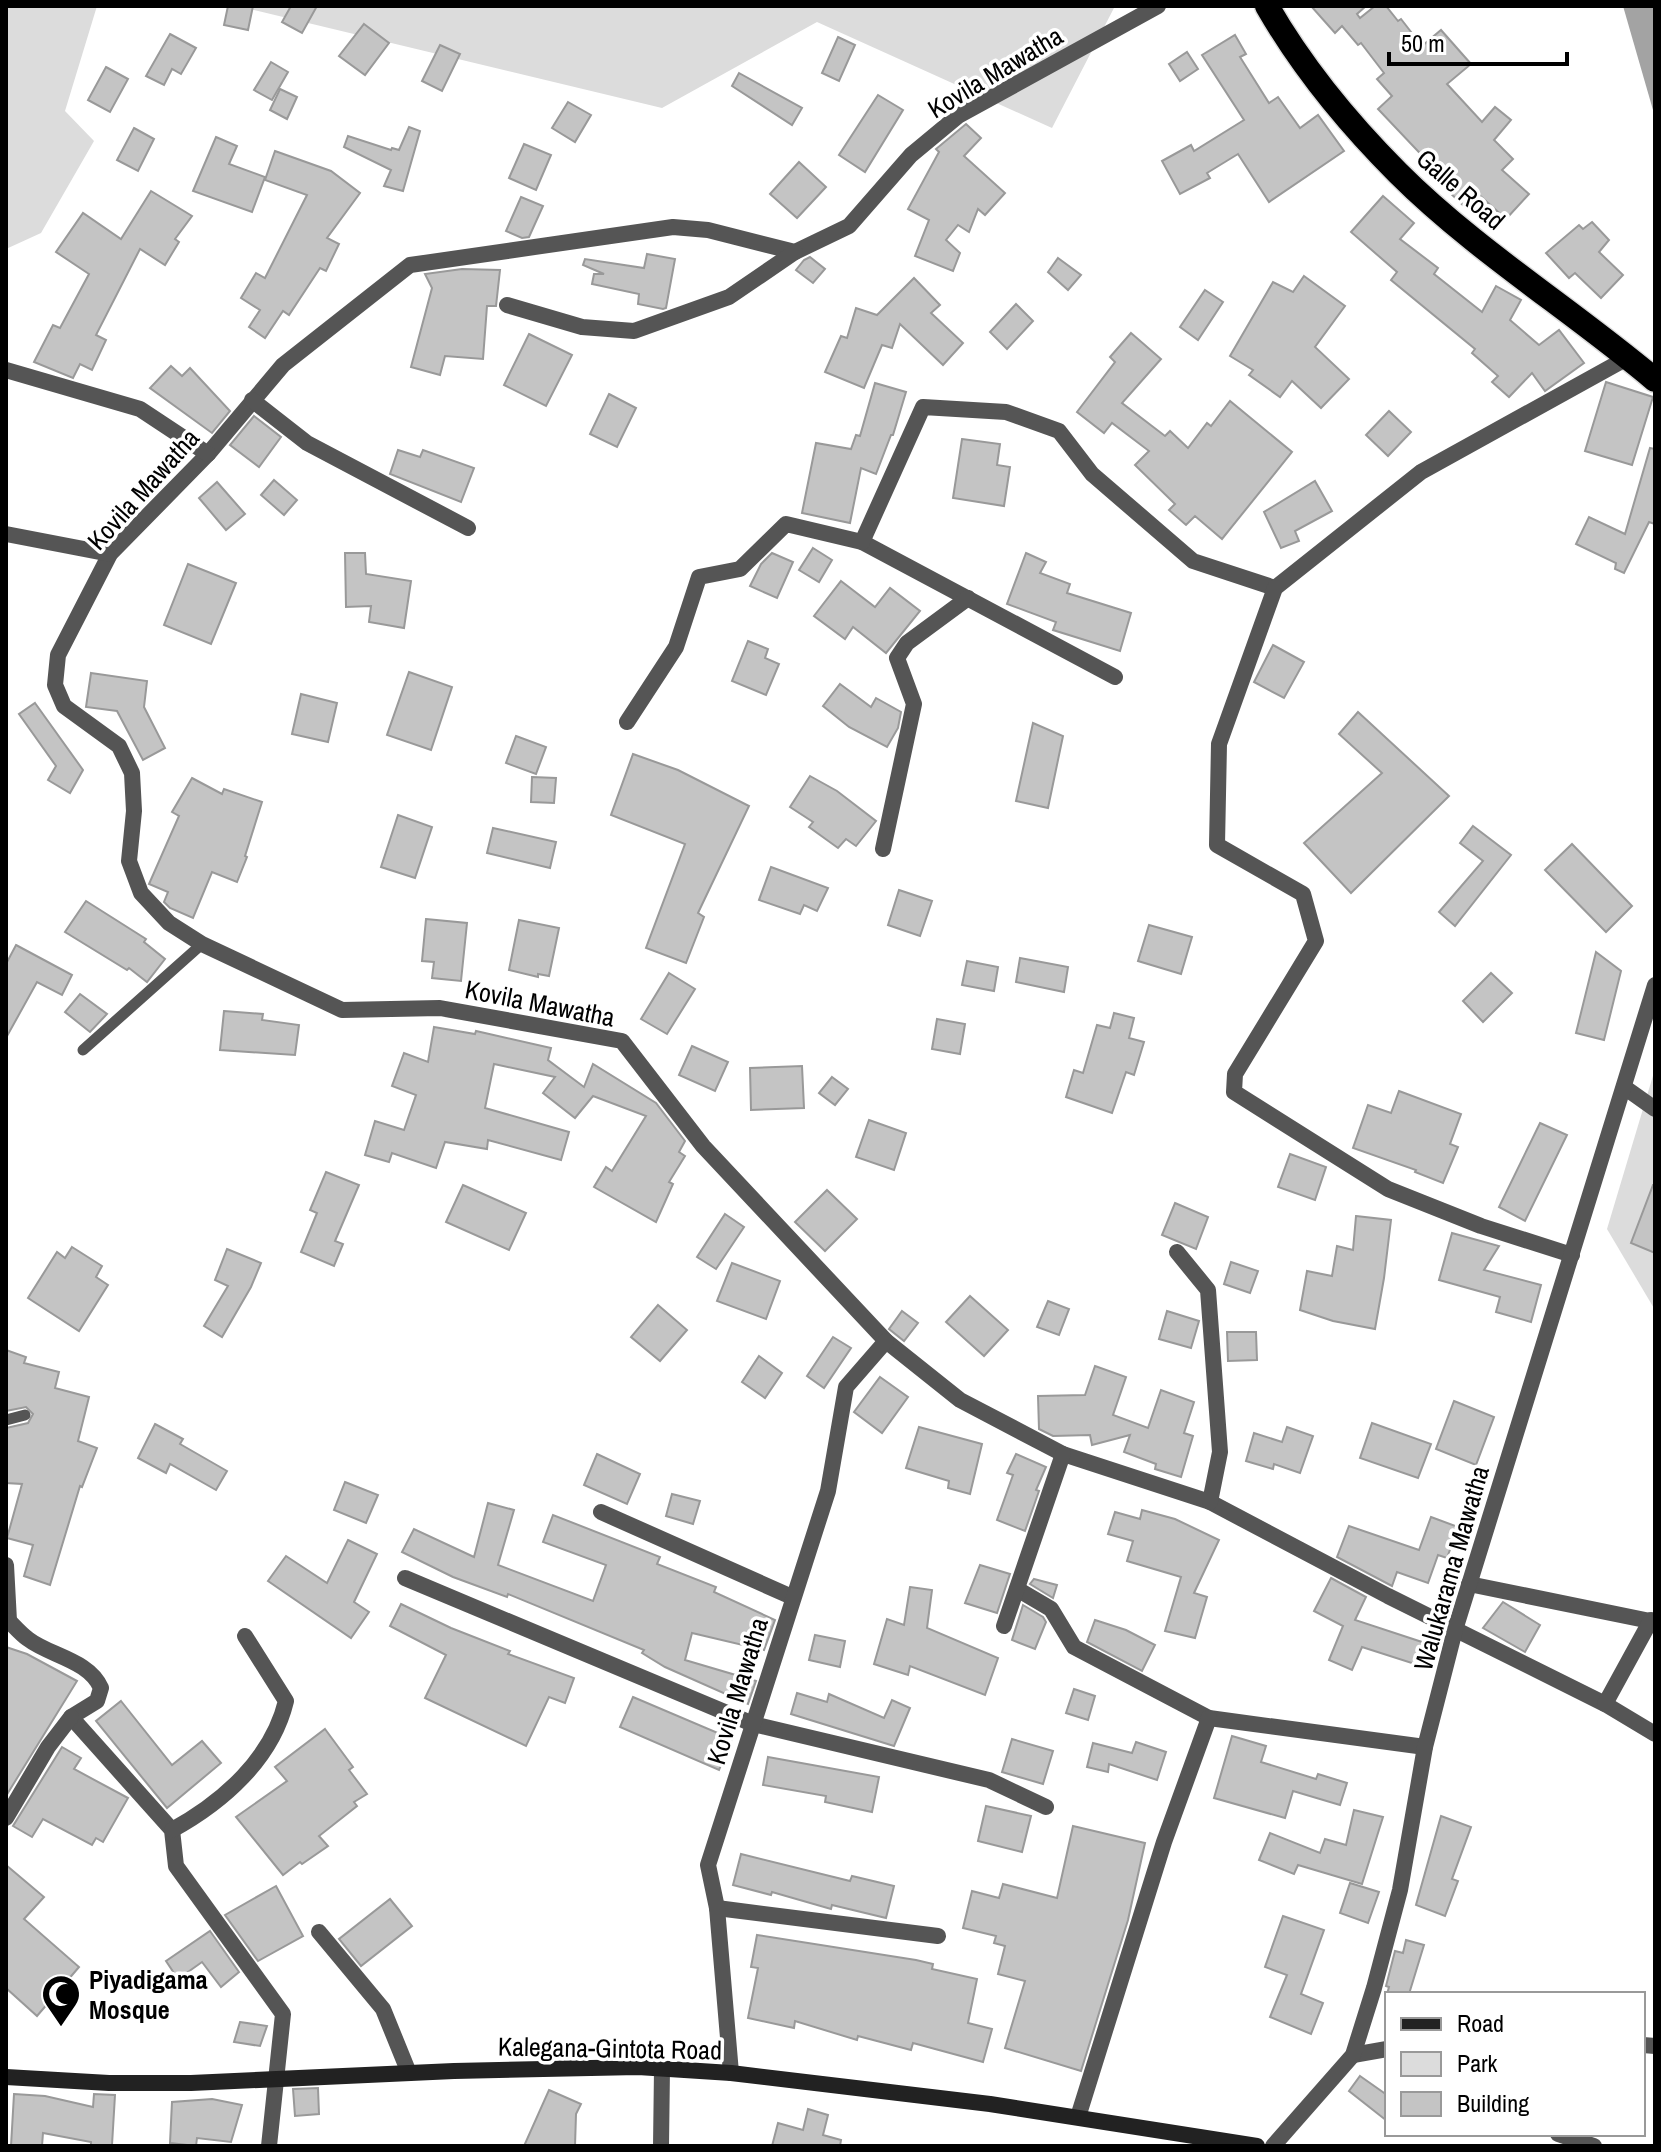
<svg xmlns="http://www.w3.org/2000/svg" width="1661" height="2152" font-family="'Archivo Narrow',sans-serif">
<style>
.green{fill:#dcdcdc}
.water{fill:#a3a3a3}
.building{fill:#c4c4c4;stroke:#999;stroke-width:2}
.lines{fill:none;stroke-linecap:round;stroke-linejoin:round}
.highway-casing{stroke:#dbdbdb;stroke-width:27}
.lane{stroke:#555;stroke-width:11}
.street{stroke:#555;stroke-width:16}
.secondary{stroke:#222;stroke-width:16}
.highway{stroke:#000;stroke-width:24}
.labels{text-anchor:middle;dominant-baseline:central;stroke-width:7;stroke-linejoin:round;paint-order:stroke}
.street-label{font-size:26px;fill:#000;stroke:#fff}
.poi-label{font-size:26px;font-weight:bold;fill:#000;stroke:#fff;text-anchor:start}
</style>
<rect width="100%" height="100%" fill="#fff"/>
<g class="green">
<path d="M6,6h91l-32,105 29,30 -53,92 -35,16z"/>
<path d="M237,6h878l-63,122 -235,-106 -155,86z"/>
<path d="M1655,1069v241l-48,-81z"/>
</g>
<path class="water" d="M1623,6h32v111z"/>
<g class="building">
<path d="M228,6h25l-5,24 -24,-5z"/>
<path d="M291,6h26l-15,27 -20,-11z"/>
<path d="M1311,6h55l-9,8 3,4 15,-12h11l12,15 3,-2 21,27 19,-16 30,34 -24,20 35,38 13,-15 16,13 -17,20 19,19 -11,11 27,24 -23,25 -28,-25 -13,13 -18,-17 4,-4 -73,-77 14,-13 -15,-17 7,-6 -23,-30 -3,2 -16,-19 -7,7z"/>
<path d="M364,24l25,19 -24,32 -26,-19z"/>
<path d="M170,34l26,14 -15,26 -9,-5 -8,16 -18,-9z"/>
<path d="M1235,35l11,19 -6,3 29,46 9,-6 22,31 18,-13 26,36 -75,51 -31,-48 -31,19 3,5 -30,16 -18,-33 29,-16 3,6 50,-31 -42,-65z"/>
<path d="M838,37l17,8 -16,36 -17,-8z"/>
<path d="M440,45l20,9 -18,37 -20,-10z"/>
<path d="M1187,52l11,17 -18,12 -11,-17z"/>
<path d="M271,62l17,10 -16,28 -18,-10z"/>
<path d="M106,67l22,12 -18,33 -22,-12z"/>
<path d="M739,73l63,35 -10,17 -60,-39z"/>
<path d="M280,89l17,8 -10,22 -17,-9z"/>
<path d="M878,95l25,15 -38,62 -26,-17z"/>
<path d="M568,102l23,13 -16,27 -23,-14z"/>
<path d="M966,124l15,14 -17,18 41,37 -20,22 -7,-6 -9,23 -11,-7 -12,15 14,13 -7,18 -38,-15 14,-36 -21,-11 31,-57 -3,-3z"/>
<path d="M409,127l11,4 -17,60 -19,-5 7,-16 -47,-23 4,-11 43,14 1,-2 7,2z"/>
<path d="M134,128l20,11 -16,32 -21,-11z"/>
<path d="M216,137l21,9 -8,18 36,13 -13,35 -59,-21z"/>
<path d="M524,144l27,11 -15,35 -27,-12z"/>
<path d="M275,151l56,20 29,22 -33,45 12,6 -13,27 -6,-3 -31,47 -6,-4 -18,27 -16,-11 11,-17 -19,-12 15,-25 9,5 42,-83 -42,-15z"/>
<path d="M799,162l27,25 -29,31 -27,-24z"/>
<path d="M151,191l41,25 -17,23 4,3 -14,23 -25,-16 -44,86 10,5 -14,30 -12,-6 -7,14 -39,-16 19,-37 7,3 29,-54 -33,-22 27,-39 38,26z"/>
<path d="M1383,196l31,27 -14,16 38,29 -4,6 48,38 14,-26 25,14 -11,20 29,25 20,-15 25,33 -39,28 -13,-18 -23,24 -17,-15 6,-6 -26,-23 3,-4 -84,-69 6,-8 -46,-40z"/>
<path d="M521,197l22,9 -14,31 -7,1 -16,-7z"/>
<path d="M1592,222l17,18 -10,12 24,23 -22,23 -26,-25 -6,5 -23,-25 33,-28 4,4z"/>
<path d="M647,254l28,5 -9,49 -3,1 -25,-5 1,-10 -47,-10 2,-10h10l-21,-9 2,-6 59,9z"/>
<path d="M810,257l15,12 -12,14 -17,-13 8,-10z"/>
<path d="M1058,258l23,17 -13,15 -20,-18z"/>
<path d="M462,269l38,1 -4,36h-9l-4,53 -38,-3 -5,19 -29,-8 21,-79 -7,-14z"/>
<path d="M1304,276l41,30 -30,41 34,32 -28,29 -29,-27 -12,16 -31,-22 4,-5 -23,-14 43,-74 20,10z"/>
<path d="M914,278l26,27 -9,8 32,30 -20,22 -43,-41 -8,24 -10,-3 -18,43 -39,-16 16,-36 6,2 9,-30 21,7z"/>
<path d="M1205,290l18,12 -25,38 -18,-13z"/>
<path d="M1016,304l17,17 -26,28 -17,-17z"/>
<path d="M1131,333l30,26 -39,44 43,33 5,-5 18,17 19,-25 4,3 19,-25 62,51 -70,87 -27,-23 -9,9 -17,-15 6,-6 -40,-39 14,-14 -37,-28 -8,10 -27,-21 38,-50 -5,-5z"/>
<path d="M529,334l43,21 -26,51 -42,-21z"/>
<path d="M171,366l11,10 8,-8 40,43 -18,22 -62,-45z"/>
<path d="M1606,382l47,15 -21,68 -47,-14z"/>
<path d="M875,383l31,9 -13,43h-2l-15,39 -15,-6 -11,55 -48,-10 14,-70 35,6 5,-14 4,1z"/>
<path d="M609,394l27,14 -19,39 -27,-13z"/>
<path d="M1389,411l22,21 -23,24 -22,-21z"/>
<path d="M254,416l27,21 -22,30 -29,-22z"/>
<path d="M962,439l38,5 -3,21 13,2 -6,39 -51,-8z"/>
<path d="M1650,448l5,1v75l-6,-2 -25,51 -9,-4 1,-6 -40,-19 13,-27 36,17z"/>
<path d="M398,450l22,7 3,-7 51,18 -13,34 -71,-28z"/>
<path d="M274,480l23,20 -13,15 -23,-20z"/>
<path d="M1315,481l17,30 -37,20 4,10 -18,7 -17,-36z"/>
<path d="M217,482l28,32 -19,16 -27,-32z"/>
<path d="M813,548l19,12 -13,22 -20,-12z"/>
<path d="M345,553h20l1,21 45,7 -7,47 -35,-6 2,-16 -25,1z"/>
<path d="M772,553l21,9 -16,36 -27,-12 11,-22z"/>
<path d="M1026,553l20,9 -6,11 30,11 -3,9 64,20 -11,38 -67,-21 3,-8 -49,-18z"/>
<path d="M188,564l48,19 -25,61 -47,-19z"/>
<path d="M841,581l34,26 15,-19 30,23 -34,42 -33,-26 -8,12 -31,-23z"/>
<path d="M748,641l20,8 -3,9 14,6 -13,31 -34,-14z"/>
<path d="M1273,645l31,17 -20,36 -30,-16z"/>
<path d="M409,672l43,15 -21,63 -44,-15z"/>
<path d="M91,673l56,8 -3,26 21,41 -22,12 -26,-49 -31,-4z"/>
<path d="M840,684l31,23 5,-9 25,14 -3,16 -11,19 -38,-20 -26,-21z"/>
<path d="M301,694l36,9 -9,39 -36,-8z"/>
<path d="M35,703l48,67 -13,23 -22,-13 8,-14 -37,-52z"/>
<path d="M1358,712l91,84 -98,97 -47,-50 78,-70 -43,-39z"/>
<path d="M1033,723l30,13 -15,72 -32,-7z"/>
<path d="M516,736l30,11 -10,27 -30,-11z"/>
<path d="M633,754l45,16 71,36 -51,107 6,4 -18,46 -40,-15 39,-104 -74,-29z"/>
<path d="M810,776l27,15 39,30 -20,25 -10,-7 -8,9 -29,-21 4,-5 -23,-15z"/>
<path d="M532,777l24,1 -2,25 -23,-1z"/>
<path d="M192,778l30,16 2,-5 38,13 -17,54 2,1 -10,25 -25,-10 -19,46 -23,-10 -6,-6 4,-10 -19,-8 30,-68 -7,-4z"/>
<path d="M398,815l34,12 -17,51 -34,-11z"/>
<path d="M1473,826l38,29 -56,71 -16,-14 44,-51 -23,-18z"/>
<path d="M493,828l63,14 -6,26 -63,-15z"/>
<path d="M1572,844l60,62 -26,26 -61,-62z"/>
<path d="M771,867l57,21 -11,23 -13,-6 -4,9 -41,-14z"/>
<path d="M899,890l33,11 -12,35 -32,-11z"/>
<path d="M86,901l60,38 -2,3 21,17 -18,23 -18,-14 -2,2 -62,-38z"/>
<path d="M426,919l41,4 -6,58 -29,-3 2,-16 -12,-1z"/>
<path d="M519,920l40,8 -10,48 -11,-2v3l-29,-7z"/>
<path d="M1149,925l43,12 -11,37 -43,-13z"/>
<path d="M16,945l56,30 -10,20 -25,-13 -31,56v-74z"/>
<path d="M1596,952l25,19 -17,69 -28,-7z"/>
<path d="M1020,958l48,9 -4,25 -48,-10z"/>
<path d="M967,961l31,6 -4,24 -32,-6z"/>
<path d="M669,973l26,16 -28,45 -26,-15z"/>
<path d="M1491,973l21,20 -29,29 -20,-21z"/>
<path d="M80,994l27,20 -17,18 -25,-20z"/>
<path d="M224,1011l39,3 -1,6 37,5 -4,30 -75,-5z"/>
<path d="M1114,1013l20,5 -5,20 15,4 -10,33 -8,-3 -14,41 -46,-16 8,-27 9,3 14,-48 13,3z"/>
<path d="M937,1019l28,5 -5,30 -28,-5z"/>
<path d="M434,1027l41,7 1,-3 75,17 -3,12 36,27 9,-23 63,39 29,38 -6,11 6,4 -16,26 4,2 -17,38 -62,-35 12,-20 6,4 34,-55 -53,-20 -18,22 -32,-25 12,-16 -61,-13 -9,44 84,24 -8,28 -73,-20 -1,9 -42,-7 -9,26 -44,-15 -3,9 -24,-7 10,-34 29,9 12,-35 -24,-9 12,-33 24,9z"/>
<path d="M692,1046l36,16 -13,29 -36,-16z"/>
<path d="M802,1066l2,42 -53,2 -1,-42z"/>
<path d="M832,1077l16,12 -13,16 -16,-12z"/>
<path d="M1399,1091l62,23 -11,30 8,3 -15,36 -28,-11 1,-2 -63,-22 15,-43 23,8z"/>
<path d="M869,1120l37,13 -12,37 -38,-13z"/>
<path d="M1540,1123l27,12 -42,86 -26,-14z"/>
<path d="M1290,1154l36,13 -11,33 -37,-13z"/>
<path d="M326,1172l33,13 -24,56 8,3 -9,22 -33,-14 16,-39 -7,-3z"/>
<path d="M463,1185l63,28 -17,37 -63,-28z"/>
<path d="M1653,1185h2v68l-24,-10z"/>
<path d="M827,1190l30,29 -32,32 -30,-29z"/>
<path d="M1175,1203l33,14 -12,32 -34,-14z"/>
<path d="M725,1214l19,13 -28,42 -19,-12z"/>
<path d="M1356,1216l35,4 -7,58 -9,51 -42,-8 -33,-11 7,-39 25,5 5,-30 16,4z"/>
<path d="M1452,1233l47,13 -15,24 57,15 -10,37 -35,-10 4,-15 -61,-17z"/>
<path d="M72,1247l30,19 -6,11 12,8 -29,46 -51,-33 29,-46 8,6z"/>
<path d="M227,1249l34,14 -10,24 -29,50 -18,-11 24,-40 -13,-6z"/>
<path d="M1231,1262l27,9 -8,22 -26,-9z"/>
<path d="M732,1263l48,18 -14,38 -49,-18z"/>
<path d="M970,1296l38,34 -24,26 -38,-34z"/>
<path d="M1048,1301l21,8 -10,26 -22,-8z"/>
<path d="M658,1305l29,25 -27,31 -29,-24z"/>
<path d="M902,1311l16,12 -14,18 -15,-12z"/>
<path d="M1167,1311l32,10 -8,27 -32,-9z"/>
<path d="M1227,1332h29l1,28 -29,1z"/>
<path d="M833,1337l18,11 -27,40 -17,-12z"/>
<path d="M6,1350l20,7 -2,6 35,9 -4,16 34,9 -11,44 19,7 -15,39 -2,-1 -30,99 -26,-9 9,-31 -26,-7 15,-54 -16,-1v-55l22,-5 5,-9 -7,-7 -20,4z"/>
<path d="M759,1356l23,17 -17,25 -23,-16z"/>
<path d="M1095,1366l31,11 -13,38 35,13 13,-38 33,12 -10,31 9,3 -12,41 -26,-8 1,-5 -32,-12 6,-17 -38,10 -2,-10 -37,1 -14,-7 -1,-33 47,-1z"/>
<path d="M880,1377l28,20 -26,36 -28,-21z"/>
<path d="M1454,1401l40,16 -18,48 -40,-16z"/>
<path d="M1372,1423l59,21 -13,34 -58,-20z"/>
<path d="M155,1424l28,15 -3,5 47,27 -11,19 -46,-26 -4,9 -28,-15z"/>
<path d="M919,1427l63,17 -12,50 -22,-6 1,-7 -43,-13z"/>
<path d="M1287,1427l26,9 -13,37 -26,-9 -1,5 -27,-8 8,-28 28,9z"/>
<path d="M597,1454l43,20 -13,30 -43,-19z"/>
<path d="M1016,1454l30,13 -10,23 3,1 -14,40 -28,-11 16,-45 -6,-2z"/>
<path d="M345,1482l33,13 -12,28 -32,-13z"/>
<path d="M672,1494l28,7 -7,23 -27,-8z"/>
<path d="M488,1503l26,7 -16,55 95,36 13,-36 -63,-23 10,-27 107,42 -3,7 59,23 -2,5 61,28 -11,30 -72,-17 -7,27 71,21 -8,23 -83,-37 -23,-14 2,-3 -136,-56 -1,3 -54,-20 -51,-25 12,-23 60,28z"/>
<path d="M1142,1510l33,9 44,21 -25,53 13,4 -12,41 -30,-7 16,-54 -54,-16 6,-20 -25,-7 7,-22 25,7z"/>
<path d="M1431,1517l27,10 -11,31 -9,-3 -10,28 -31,-11 -5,14 -55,-29 12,-31 70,24z"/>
<path d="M348,1540l29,14 -23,48 15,10 -18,26 -83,-57 18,-25 41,27z"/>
<path d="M980,1565l30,9 -13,39 -32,-10z"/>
<path d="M1331,1578l35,19 -11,23 70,23 -7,22 -56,-18 -10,23 -23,-10 14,-34 -29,-15z"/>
<path d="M1034,1579l23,6 -4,13 -23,-14z"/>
<path d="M910,1587l22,3 -5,38 71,30 -13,37 -75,-29 -2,9 -34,-11 13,-45 17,6z"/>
<path d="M1503,1602l37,23 -15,27 -42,-24z"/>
<path d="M401,1604l50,24 59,23 -2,3 66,24 -9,25 -16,-6 -23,49 -101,-48 21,-43 -56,-29z"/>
<path d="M1023,1605l20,12 3,5 -11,27 -23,-9z"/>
<path d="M1095,1620l31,10 29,15 -13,26 -55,-29z"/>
<path d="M815,1635l30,6 -5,26 -31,-7z"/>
<path d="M6,1647l21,7 50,27 -71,115z"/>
<path d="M1074,1689l21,7 -7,24 -22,-7z"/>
<path d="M797,1693l30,9 2,-8 55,24 8,-18 18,8 -16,38 -103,-32z"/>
<path d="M633,1697l99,42 -13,31 -99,-43z"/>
<path d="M121,1701l51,64 30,-24 19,22 -54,45 -71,-87z"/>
<path d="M325,1729l28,38 -4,3 18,24 -13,8 3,4 -38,30 9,10 -26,18 -2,-2 -17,13 -47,-58 51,-36 -12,-14z"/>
<path d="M1232,1736l34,10 -5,16 55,17 2,-5 29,9 -7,22 -47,-14 -8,27 -71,-20z"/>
<path d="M1012,1739l41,12 -10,33 -41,-12z"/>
<path d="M1136,1742l30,10 -9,28 -48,-16 -1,8 -21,-5 6,-24 39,10z"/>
<path d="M62,1747l19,11 -7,11 54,29 -25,44 -7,-4 -4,7 -49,-26 -11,18 -19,-11z"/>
<path d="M768,1757l111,20 -7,35 -47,-10 1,-6 -63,-11z"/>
<path d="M986,1806l45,10 -9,36 -44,-11z"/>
<path d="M1354,1810l29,7 -21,67 -64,-19 -4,9 -35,-14 11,-27 50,20 5,-14 21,6z"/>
<path d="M1441,1816l30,11 -19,52 6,2 -13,35 -29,-11z"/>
<path d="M1073,1826l72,17 -17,77 -47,151 -76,-23 20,-67 -27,-7 7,-28 -11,-3 2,-7 -33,-8 9,-37 27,7 4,-14 54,14z"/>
<path d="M741,1854l109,27 2,-5 42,10 -8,32 -54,-13 -1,4 -59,-17 -1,3 -38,-10z"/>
<path d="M6,1865l38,32 -20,22 55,48 -42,49 -31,-28z"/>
<path d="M1350,1883l29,9 -11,31 -28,-10z"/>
<path d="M276,1886l27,50 -45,25 -33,-46z"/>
<path d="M390,1899l22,27 -51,40 -22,-27z"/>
<path d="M1283,1916l41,14 -23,64 22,9 -12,31 -41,-17 17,-42 -22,-8z"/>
<path d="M210,1931l29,41 -18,15 -19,-25 -24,17 -12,-18z"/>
<path d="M757,1935l159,25 17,4 -1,5 45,10 -9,44 24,6 -9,33 -70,-19 -2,7 -53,-14 -1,4 -62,-19 -1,7 -46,-10 10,-50 -7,-1z"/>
<path d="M1406,1940l18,5 -15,49h-22l2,-7 -3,-1 9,-35 8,2z"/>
<path d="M240,2022l27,4 -7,20 -26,-4z"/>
<path d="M1360,2076l27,19v26l-38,-30z"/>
<path d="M318,2088l1,26 -24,2 -2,-27z"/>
<path d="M549,2090l32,14 -5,10 -1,32h-51z"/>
<path d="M14,2094l31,2 48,11 1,-13 21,1 -3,50h-21v-3l-48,-9 -1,13h-31z"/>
<path d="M212,2099l30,6 -11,37 -34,-4 -1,8 -26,-3 2,-41z"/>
<path d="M808,2109l20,6 -5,20 18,5 -1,6h-68l6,-23 25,7z"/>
</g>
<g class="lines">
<defs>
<path id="highway" d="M1267,6c35,61 82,118 131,167 77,77 174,137 257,207"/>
</defs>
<use href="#highway" class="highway-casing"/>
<g class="lane">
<path d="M83,1050l119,-106"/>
<path d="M6,1420l19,-5"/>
</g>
<g class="street">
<path d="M1158,6l-200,110 -47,39 -62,71 -54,26 -87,-22 -35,-3 -263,38 -127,100 -75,89 -98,100 -52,101 -3,30 9,21 55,40 13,27 2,38 -5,50 12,32 28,30 33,21 140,66 98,-2 182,33 81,105 183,195 74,59 103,54 147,48 178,94 217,108 50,30"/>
<path d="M507,305l75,22 52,4 95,-34 66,-45"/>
<path d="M6,370l134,39 68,45"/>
<path d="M252,400l55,43 161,85"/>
<path d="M6,534l104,20"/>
<path d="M862,542l253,135"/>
<path d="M627,722l49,-75 23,-70 41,-8 46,-45 76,18 61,-135 83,5 53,19 33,43 101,87 82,27"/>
<path d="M883,849l31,-145 -17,-46 10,-15 61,-45"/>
<path d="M1624,1087l31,22"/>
<path d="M1177,1252l31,38 12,162 -10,50"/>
<path d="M1572,1255l-91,-29 -93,-37 -154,-97 1,-18 81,-133 -13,-47 -86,-49 2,-101 56,-156 146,-116 208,-115"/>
<path d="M601,1512l191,85"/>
<path d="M6,1565l3,56 -3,1"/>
<path d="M405,1578l348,146 236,56 57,27"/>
<path d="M1469,1584l186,38"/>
<path d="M1017,1589l34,20 23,38 135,71 216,29"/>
<path d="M9,1621c6,6 12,13 19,18 22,17 61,21 73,49l-4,13 -26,16 101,113 4,36 107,148 -14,132"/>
<path d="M1004,1626l59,-172"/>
<path d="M1605,1704l46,-84"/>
<path d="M6,1818l42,-71 23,-30"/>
<path d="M172,1830c51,-28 100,-71 114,-129l-41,-65"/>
<path d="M717,1908l221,28"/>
<path d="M319,1932l64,77 26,64"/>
<path d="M1643,2045l12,1"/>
<path d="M1353,2055l34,-6"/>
<path d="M731,2073l-14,-165 -9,-43 120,-374 18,-104 40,-46"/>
<path d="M1078,2117l86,-275 45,-124"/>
<path d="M1558,2134l36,12"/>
<path d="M661,2146l1,-77"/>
<path d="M1273,2146l80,-91 21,-67 26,-98 25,-143 30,-117 200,-645"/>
</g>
<path class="secondary" d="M6,2077l103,6h82l263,-12 184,-4 93,6 259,31 267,42"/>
<use href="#highway" class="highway"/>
</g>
<defs>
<symbol id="mosque-pin" viewBox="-11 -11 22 30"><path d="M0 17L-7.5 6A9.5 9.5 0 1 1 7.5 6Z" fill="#000" stroke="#fff"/><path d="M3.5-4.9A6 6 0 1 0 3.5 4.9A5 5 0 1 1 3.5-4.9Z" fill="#fff"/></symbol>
</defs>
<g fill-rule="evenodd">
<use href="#mosque-pin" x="39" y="1972" width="44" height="60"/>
</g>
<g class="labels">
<g class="street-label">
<text transform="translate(995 72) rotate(-31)">Kovila Mawatha</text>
<text transform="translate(1461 189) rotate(41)">Galle Road</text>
<text transform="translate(143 489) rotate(-48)">Kovila Mawatha</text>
<text transform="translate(540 1003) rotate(11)">Kovila Mawatha</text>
<text transform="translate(1451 1568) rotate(-74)">Walukarama Mawatha</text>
<text transform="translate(737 1691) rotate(-73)">Kovila Mawatha</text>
<text transform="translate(610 2048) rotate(1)">Kalegana-Gintota Road</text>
</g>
<g class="poi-label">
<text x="89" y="1979">Piyadigama<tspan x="89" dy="30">Mosque</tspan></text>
</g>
</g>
<rect width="1661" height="2152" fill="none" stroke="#000000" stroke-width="16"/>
<rect x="1385" y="1992" width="260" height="144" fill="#ffffff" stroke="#999999" stroke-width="2"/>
<rect x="1401" y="2018" width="40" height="12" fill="#222222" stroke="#999999" stroke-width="2"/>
<text x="1457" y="2032" font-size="24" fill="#000000">Road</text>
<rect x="1401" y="2052" width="40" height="24" fill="#dcdcdc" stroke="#999999" stroke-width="2"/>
<text x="1457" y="2072" font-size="24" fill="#000000">Park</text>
<rect x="1401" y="2092" width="40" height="24" fill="#c4c4c4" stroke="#999999" stroke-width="2"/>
<text x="1457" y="2112" font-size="24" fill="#000000">Building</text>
<path d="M1389 52v12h178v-12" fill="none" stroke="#000000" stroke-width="4"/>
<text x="1401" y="52" font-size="24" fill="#000000" stroke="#ffffff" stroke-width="6" paint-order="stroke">50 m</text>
</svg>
